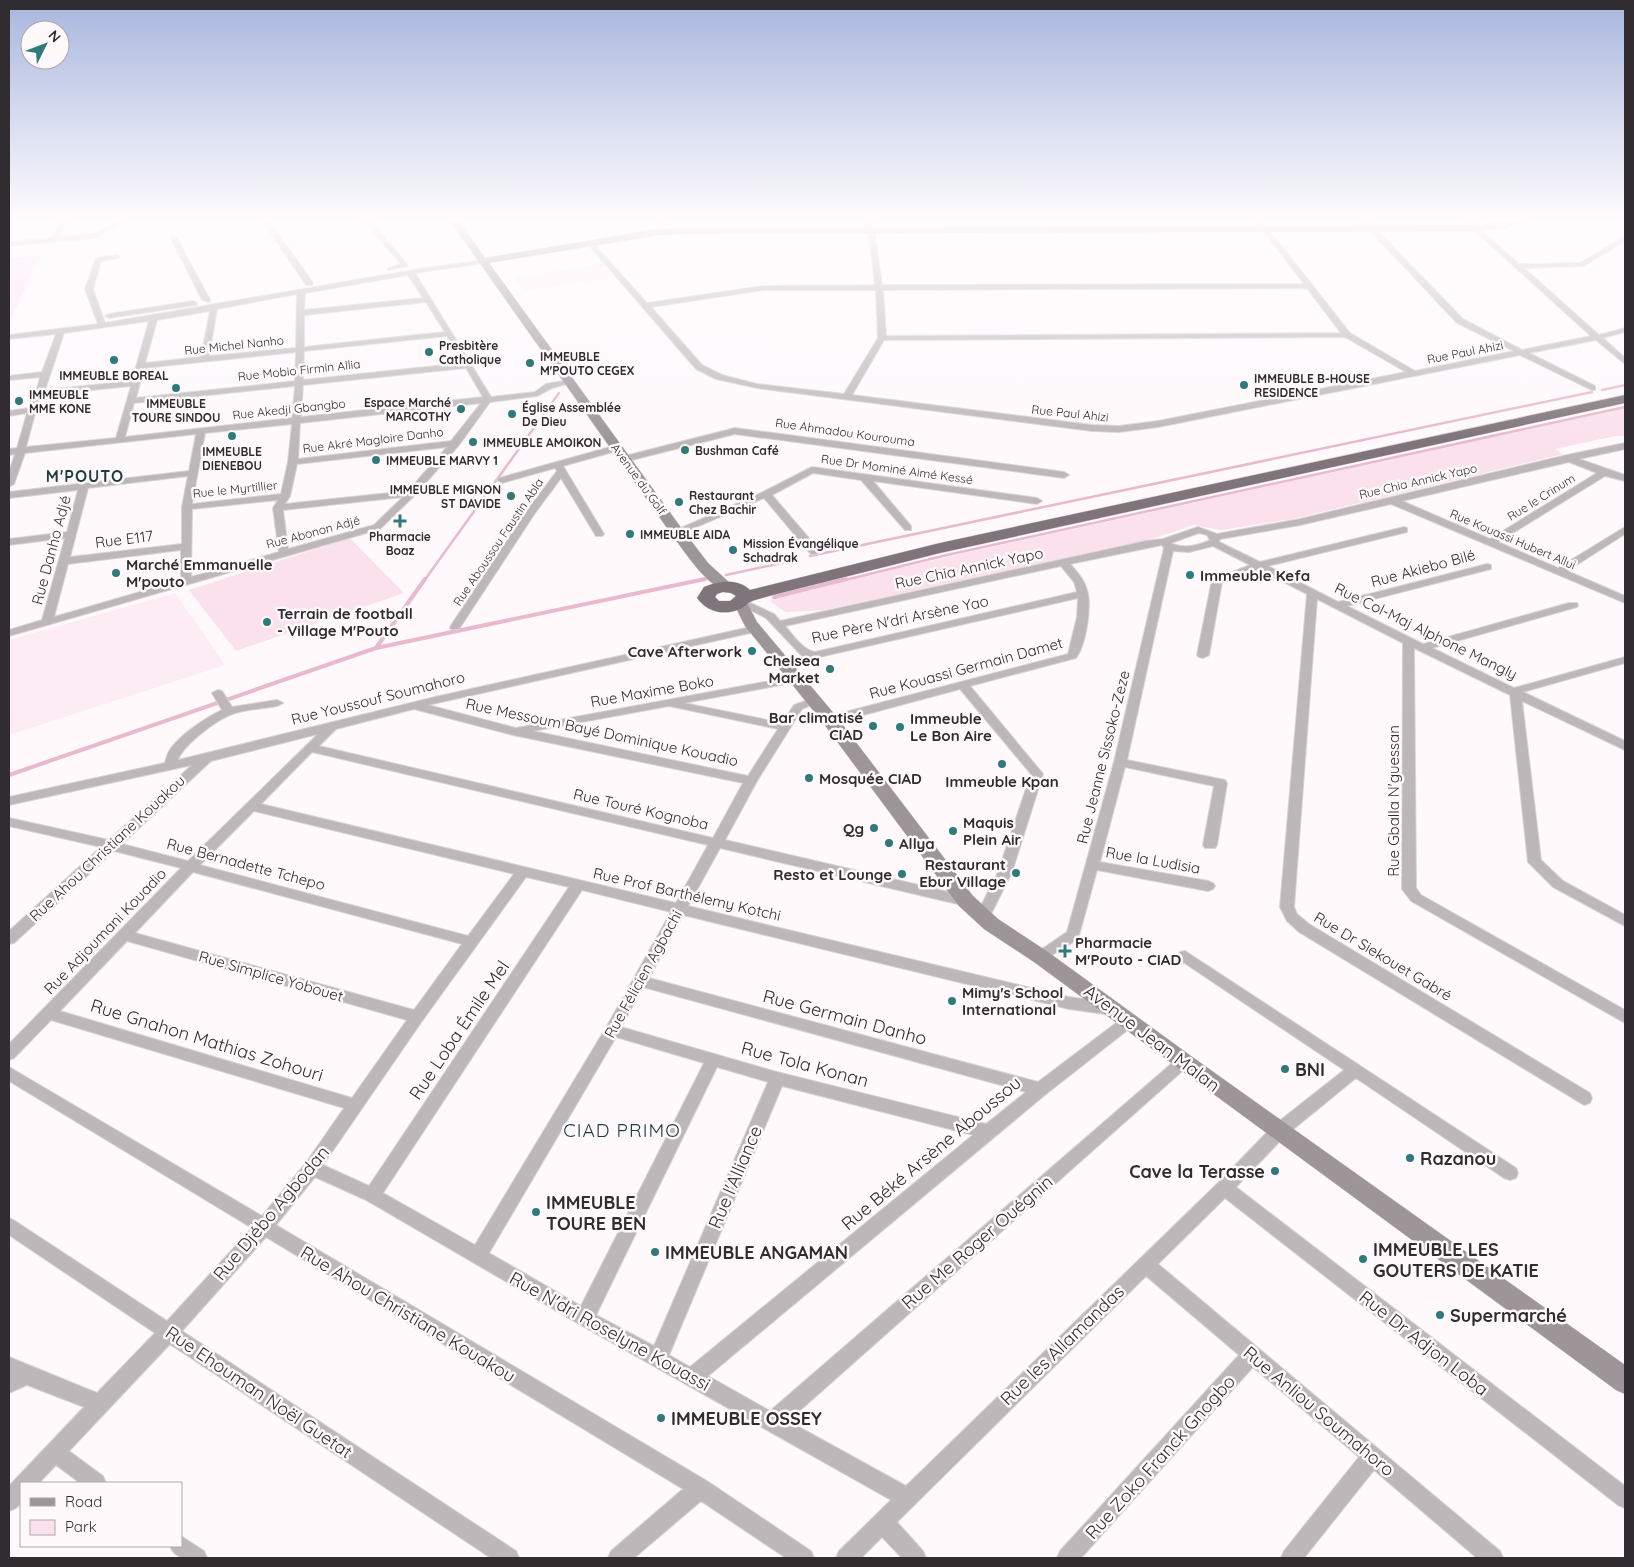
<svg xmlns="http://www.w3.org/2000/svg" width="1634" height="1567" font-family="Quicksand,sans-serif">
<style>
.built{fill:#fdecf4}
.green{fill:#fae1ec}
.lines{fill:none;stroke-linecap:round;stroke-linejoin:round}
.stream-far1{stroke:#e8b9cf;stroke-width:2.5}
.stream{stroke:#e8b9cf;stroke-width:4}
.minor-casing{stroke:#dad4d7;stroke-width:2}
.secondary-casing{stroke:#dad4d7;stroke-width:1}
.trunk-casing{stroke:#dad4d7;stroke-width:1}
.minor{fill:#bdb7b9;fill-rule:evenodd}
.secondary{fill:#9e9599;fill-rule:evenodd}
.trunk{fill:#7f7479;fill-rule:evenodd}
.poi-dot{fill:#307a7c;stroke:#fff9fc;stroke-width:2}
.labels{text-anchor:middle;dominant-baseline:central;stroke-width:5;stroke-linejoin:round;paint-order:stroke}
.far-street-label{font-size:12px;fill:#312c2f;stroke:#fff9fc}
.far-poi-label{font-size:12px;font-weight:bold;fill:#312c2f;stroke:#fff9fc;text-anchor:start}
.street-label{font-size:15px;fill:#312c2f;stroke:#fff9fc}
.poi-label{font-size:15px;font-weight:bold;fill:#312c2f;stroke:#fff9fc;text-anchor:start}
.far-district-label{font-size:16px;font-weight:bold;letter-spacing:1px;fill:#1b3e3f;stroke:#fff9fc}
.near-street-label{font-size:18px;fill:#312c2f;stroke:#fff9fc}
.near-poi-label{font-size:18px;font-weight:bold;fill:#312c2f;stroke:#fff9fc;text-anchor:start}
.near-neighbourhood-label{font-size:19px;letter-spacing:1px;fill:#1b3e3f;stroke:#fff9fc}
</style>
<rect width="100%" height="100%" fill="#fff9fc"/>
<g class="built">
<path d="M602,264l12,13 -90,14 -10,-14z"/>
<path d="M175,593l50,72 -216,70v-95z"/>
</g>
<g class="green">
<path d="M42,255l-33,67v-64z"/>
<path d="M1625,408v28h-10l-60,13 8,5 -270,65 -72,11 -27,-5 -42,14 -328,71 -38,2 -15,-10v-3l27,-7 162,-38z"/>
<path d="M350,538l54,55 -168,58 -47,-61z"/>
</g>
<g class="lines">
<g class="stream-far1">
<path d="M1602,390l23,-5"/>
<path d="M810,556l782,-164"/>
<path d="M726,575l65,-14"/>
<path d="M424,581l135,-188"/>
<path d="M699,581l8,-2"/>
<path d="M841,581l106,-26 678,-148"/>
</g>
<g class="stream">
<path d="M774,597l72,-18"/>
<path d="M376,648l49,-69"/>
<path d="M9,775l367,-127 329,-69"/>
</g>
<defs>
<g id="minor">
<path d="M60,221h6l-7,16 34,-3 24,-13h8l-30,17 -86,8v-4l43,-4z"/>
<path d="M263,221h6l44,62 -1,2h-6z"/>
<path d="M364,221h6l37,43v2l-19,4v-2l13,-4z"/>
<path d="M658,221h6l-2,11 -3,2 -3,-2z"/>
<path d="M867,221h6l9,64 422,-1 -48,-63h6l88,112 65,38 99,-20 -57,-28 -96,-102h7l95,98 59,31 69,-14 -127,-115h7l48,43 61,-1 45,-27v5l-41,25 -60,2 75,67 26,-7v4l-22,6 22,20v6l-29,-24 -67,13 66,33v4h-3l-72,-35 -362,72 -39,5 -27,-1 -335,-43 -41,-9 -20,-10 -109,-126 5,-1 55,61 116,-17 112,-1zM1307,288l34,45 -455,3 -3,-46zM763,290h113l2,48 -34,56 -87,-10 -35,-9 -20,-10 -51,-58zM1345,337l61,35 -248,49 -39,5 -27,-1 -240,-30 32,-55z"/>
<path d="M174,236l3,2 33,62 -1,2 -7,-2 -31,-62z"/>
<path d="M117,255l3,2 -1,1 -18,3 -8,28 12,34 320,-55 61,-8 1,1 -3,2 -69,10 76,124 44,-5 11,-8 24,-4 4,2 -22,6 -15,8 -47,6 -31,43 -44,50 -35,34 -371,107v-6l33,-10 23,-82 -56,7v-6l58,-7 11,-42 -69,8v-6l180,-21 7,-37 -171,19 -11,31 -5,3v-15l6,-18 -6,1v-6l8,-1 10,-35 -18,3v-5l20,-3 7,-15 4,-16 -31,3v-4l33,-4 14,-38 -47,5v-4l89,-11 -13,-35 11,-31zM408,275l15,23 -119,12 1,-17zM297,294l-1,54 -87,8 8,-47zM426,302l19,30 -141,15v-32zM210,311l-9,46 -56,6 12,-43zM149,321l-17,60 -87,9 19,-57zM447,336l17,27 -161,17 1,-29zM296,352l-1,29 -159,17 8,-30zM466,368l17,29 -182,20 2,-32zM131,386l-15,52 -90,9 10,-37 7,-15zM295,386l-3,32 -167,19 9,-34zM481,403l-30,38 -153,18 2,-36zM292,424l-4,38 -7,32 -89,10 13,-71zM447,447l-39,44 -123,13 5,-8 7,-32zM188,476l-6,31v37l-112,13 18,-69zM403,497l-29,28 -86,24 -5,-39zM278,500l-5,8 6,44 -88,25 1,-68zM181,550v30l-127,37 14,-53z"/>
<path d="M193,301l4,2 -1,2 -87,13 -4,-2 4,-2z"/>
<path d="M735,428l329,44 5,3 -5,3 -329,-44 -111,28 -4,-3 1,-2z"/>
<path d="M1625,443v6l-46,10 46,16v6l-20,-5 -107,66 60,26 67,-41v7l-58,37 58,25v7l-234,-99 -91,21 -80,14 -1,3 41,20 144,-35 3,1v4l-139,34 70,36 149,-38 4,1v4l-144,37 76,38 146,-41h8l1,2 -1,2 -145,41 82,40 111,-31v6l-102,29 102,49v9l-103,-49 19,159 22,21 62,34v11l-72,-39 -25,-25 -18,-167 -96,-47 2,240 5,7 204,115v13l-214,-122 -9,-12 1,-246 -86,-44 -23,308 3,7 12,10 281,169 2,5 -2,5 -6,2 -285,-173 -12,-11 -7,-14 27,-313 -49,-25 -36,13 -13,73 -6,3 -4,-1 -2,-2 15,-75 38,-15 -37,-19 -24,6 -16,-1 -46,209 98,20 2,3 -10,62 -2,3h-10l-2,-3 11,-59 -89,-19 -25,95 108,19 5,2 2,3 -2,3 -5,2 -111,-21 -19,69 -37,23 -5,-1 -2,-4 2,-4 31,-21 47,-170 50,-214 -2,-3 -92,19c7,8 14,15 17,26 5,16 -1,55 -11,68l-106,28 73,88 -31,98 -24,48h-10l-2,-4 22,-44 33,-98 -71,-85 -130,35 -6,-4 2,-3 242,-63 9,-37 1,-19 -263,60 -13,-2 -36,-38 -31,-16 5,-3 4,1 30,14 6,7 366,-80 17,-2 35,-12 19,7 83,-15 267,-64zM1569,462l28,11 -107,66 -88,-38zM1199,533l8,2 3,5c-11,6 -28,9 -39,3zM1061,566l13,16 3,10 -262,60c-12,-2 -22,-17 -30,-26z"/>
<path d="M617,445l3,1v4l-57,16 41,68 -2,2h-6l-35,-58 -26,35 -76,116h-8l-1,-2 76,-115 31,-41 -2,-3 -53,15 -5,-3 2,-2z"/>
<path d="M812,467l225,31 5,3 -5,3 -164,-23 38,45v4h-6l-44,-50 -48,-7 -41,22 47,55v4h-8l-47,-56 -84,36 -3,1 -5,-3 91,-40z"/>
<path d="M755,626l4,1 1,2 -1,2 -331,74 88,23 281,-52 4,1 2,2 -2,2 -4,1 -113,21 98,20 12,-18 20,-7 6,3 -18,8 -45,72 -32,59 241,56 5,2 2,3 -2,3 -5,2 -246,-58 -32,58 381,91 43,6 5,2 2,4 -2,4 -5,2 -43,-6 -386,-94 -34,63 389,104 86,-65 5,-2 5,2 3,4 -3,4 -88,69 -338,282 62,35 408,-353 5,-2 5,2 3,4 -3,4 -400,355 118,65 312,-303 55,-57 71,-56 -164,-110 -2,-4 2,-4 5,-1 331,217 2,5 -2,5 -6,2 -6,-2 -148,-100 -71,58 -49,51 389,299v22l-7,-3 -393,-307 -67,66 342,287 3,7h-26l-103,-88 -70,88h-23l3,-7 75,-94 -106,-90 -172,191h-24l3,-7 179,-196 -93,-79 -249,246 26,29 3,7h-24l-20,-21 -21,21h-25l3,-7 52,-51 -312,-176 -213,-124 -51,-23 -39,48 431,256 104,70 3,7h-28l-85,-57 -67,57h-26l3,-7 72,-62 -417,-252 -84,94 334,220 3,7h-28l-321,-214 -101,107 34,25 3,7h-26l-24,-18 -17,18h-18v20l-5,5 -7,3v-25l75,-79 -57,-22 -18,8v-36l88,36 58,-60 -146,-98v-17l6,3 152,100 85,-93 -243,-147v-14l253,149 44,-53 38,-55 -293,-88 -37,38 -5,2v-16l172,-176 -67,-17 -100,92 -5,1v-13l92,-84 -92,-21v-8l100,22 83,-75 -183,40v-8l156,-34c1,-5 3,-11 6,-15 12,-15 34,-30 51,-38l-10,-17 6,-3 4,1 10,16 45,-7 6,3 -6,3c-15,3 -33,3 -47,9 -15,6 -47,30 -52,45l257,-63zM669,706l109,23 -30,47 -215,-45zM414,709l99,26 230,48 -30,55 -394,-92 17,-17zM318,734l-130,127 -66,-17 89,-83zM312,752l396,93 -32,58 -415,-99zM254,811l260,63 -46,62 -268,-71zM193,872l269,72 -48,66 -279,-77zM526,877l43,10 -200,299 -46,-21 99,-144zM582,890l89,22 -64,114 -132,219 -92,-52zM127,941l280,79 -55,78 -292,-87zM643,987l383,105 -40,32 -209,-52 -156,-45zM616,1037l88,26 -123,243 -92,-53zM717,1067l51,15 -114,264 -58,-31zM782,1086l191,49 -283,232 -21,-12z"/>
<path d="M181,1536l23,15 3,7c-15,0 -31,4 -37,-12h11z"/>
</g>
<g id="secondary">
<path d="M450,221h9l26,37 174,-29 18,-1 798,-3 50,-4 -19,7 -31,3 -798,3 -18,1 -170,28 193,266 26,34 23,21 2,3 -2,3c-19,5 -48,-41 -59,-55z"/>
<path d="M740,598l5,1 12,23 79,94 137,180 25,23 50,33 143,104 434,309v29l-9,-4 -582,-428 -50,-33 -25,-23 -135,-182 -79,-98 -12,-24 2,-3z"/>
</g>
<path id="trunk" d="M1625,395v8l-685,150 -171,43c-6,2 -13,3 -19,6 -4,2 -6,6 -10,7 -16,7 -33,3 -43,-11l7,-11c14,-6 34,-9 46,3l190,-47zM723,592l8,1 5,3 -6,5h-11l-4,-4 2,-3z"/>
</defs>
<use href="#minor" class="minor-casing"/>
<use href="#secondary" class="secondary-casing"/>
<use href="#trunk" class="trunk-casing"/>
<use href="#minor" class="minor"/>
<use href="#secondary" class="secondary"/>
<use href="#trunk" class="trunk"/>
</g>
<linearGradient id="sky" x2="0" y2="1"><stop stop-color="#a8b6de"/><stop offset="0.5" stop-color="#fffcfe"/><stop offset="1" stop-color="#fffcfe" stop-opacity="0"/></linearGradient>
<rect width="1634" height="440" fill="url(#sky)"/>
<g class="poi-dot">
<circle cx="429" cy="352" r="5"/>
<circle cx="114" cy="360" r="5"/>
<circle cx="530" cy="363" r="5"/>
<circle cx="1244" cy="385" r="5"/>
<circle cx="176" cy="388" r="5"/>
<circle cx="19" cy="401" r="5"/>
<circle cx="461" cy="409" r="5"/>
<circle cx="512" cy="414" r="5"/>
<circle cx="232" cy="436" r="5"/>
<circle cx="473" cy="442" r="5"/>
<circle cx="685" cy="450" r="5"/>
<circle cx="376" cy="460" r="5"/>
<circle cx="511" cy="496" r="5"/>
<circle cx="679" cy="502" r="5"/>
<path d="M397.5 513.5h5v5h5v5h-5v5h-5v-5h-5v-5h5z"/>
<circle cx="630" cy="534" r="5"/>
<circle cx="733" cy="550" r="5"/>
<circle cx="116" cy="573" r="5"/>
<circle cx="1190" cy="575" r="5"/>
<circle cx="267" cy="622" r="5"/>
<circle cx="752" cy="651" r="5"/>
<circle cx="830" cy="669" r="5"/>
<circle cx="873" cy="726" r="5"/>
<circle cx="900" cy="727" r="5"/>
<circle cx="1002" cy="764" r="5"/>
<circle cx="809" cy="778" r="5"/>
<circle cx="874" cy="828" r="5"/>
<circle cx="953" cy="831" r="5"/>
<circle cx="889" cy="843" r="5"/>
<circle cx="1016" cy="873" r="5"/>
<circle cx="902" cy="874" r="5"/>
<path d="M1062.5 943.5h5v5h5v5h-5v5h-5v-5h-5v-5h5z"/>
<circle cx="952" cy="1001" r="5"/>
<circle cx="1285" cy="1069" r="5"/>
<circle cx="1410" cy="1158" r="5"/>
<circle cx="1275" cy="1171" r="5"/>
<circle cx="536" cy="1212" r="5"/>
<circle cx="655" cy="1252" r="5"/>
<circle cx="1363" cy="1259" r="5"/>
<circle cx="1440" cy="1315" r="5"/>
<circle cx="661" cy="1418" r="5"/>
</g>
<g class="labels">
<g class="far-street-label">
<text transform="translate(234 345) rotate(-6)">Rue Michel Nanho</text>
<text transform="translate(1465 352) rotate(-11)">Rue Paul Ahizi</text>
<text transform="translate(299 370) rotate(-6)">Rue Mobio Firmin Allia</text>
<text transform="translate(289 409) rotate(-6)">Rue Akedji Gbangbo</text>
<text transform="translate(1070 413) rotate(6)">Rue Paul Ahizi</text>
<text transform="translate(845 432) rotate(8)">Rue Ahmadou Kourouma</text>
<text transform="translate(373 440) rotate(-7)">Rue Akré Magloire Danho</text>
<text transform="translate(897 469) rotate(8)">Rue Dr Mominé Aimé Kessé</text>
<text transform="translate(639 479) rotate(54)">Avenue du Golf</text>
<text transform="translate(1418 481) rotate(-13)">Rue Chia Annick Yapo</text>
<text transform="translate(235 489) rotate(-6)">Rue le Myrtillier</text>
<text transform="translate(1541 497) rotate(-32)">Rue le Crinum</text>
<text transform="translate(313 532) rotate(-15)">Rue Abonon Adjé</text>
<text transform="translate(1513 539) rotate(23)">Rue Kouassi Hubert Allui</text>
<text transform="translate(498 542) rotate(-56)">Rue Aboussou Faustin Abla</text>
</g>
<g class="far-poi-label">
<text x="439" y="345">Presbitère<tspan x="439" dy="14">Catholique</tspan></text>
<text x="540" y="356">IMMEUBLE<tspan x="540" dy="14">M'POUTO CEGEX</tspan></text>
<text x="114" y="375" text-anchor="middle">IMMEUBLE BOREAL</text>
<text x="1254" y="378">IMMEUBLE B-HOUSE<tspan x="1254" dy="14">RESIDENCE</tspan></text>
<text x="29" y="394">IMMEUBLE<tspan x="29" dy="14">MME KONE</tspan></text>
<text x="451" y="402" text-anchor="end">Espace Marché<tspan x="451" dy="14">MARCOTHY</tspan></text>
<text x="176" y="403" text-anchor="middle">IMMEUBLE<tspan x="176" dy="14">TOURE SINDOU</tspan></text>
<text x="522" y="407">Église Assemblée<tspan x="522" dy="14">De Dieu</tspan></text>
<text x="483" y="442">IMMEUBLE AMOIKON</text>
<text x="695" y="450">Bushman Café</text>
<text x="232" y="451" text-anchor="middle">IMMEUBLE<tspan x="232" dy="14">DIENEBOU</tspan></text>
<text x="386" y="460">IMMEUBLE MARVY 1</text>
<text x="501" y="489" text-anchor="end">IMMEUBLE MIGNON<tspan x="501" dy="14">ST DAVIDE</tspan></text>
<text x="689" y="495">Restaurant<tspan x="689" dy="14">Chez Bachir</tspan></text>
<text x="640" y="534">IMMEUBLE AIDA</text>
<text x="400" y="536" text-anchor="middle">Pharmacie<tspan x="400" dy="14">Boaz</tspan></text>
<text x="743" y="543">Mission Évangélique<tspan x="743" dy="14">Schadrak</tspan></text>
</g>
<g class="street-label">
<text transform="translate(124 539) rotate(-7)">Rue E117</text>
<text transform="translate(51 550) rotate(-75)">Rue Danho Adjé</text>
<text transform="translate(969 568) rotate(-12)">Rue Chia Annick Yapo</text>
<text transform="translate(1423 568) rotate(-15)">Rue Akiebo Bilé</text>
<text transform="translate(900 619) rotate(-12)">Rue Père N'dri Arsène Yao</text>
<text transform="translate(1426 631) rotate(26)">Rue Col-Maj Alphone Mangly</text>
<text transform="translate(966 668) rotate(-15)">Rue Kouassi Germain Damet</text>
<text transform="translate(652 691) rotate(-10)">Rue Maxime Boko</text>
<text transform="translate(378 698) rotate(-14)">Rue Youssouf Soumahoro</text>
<text transform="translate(602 732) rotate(12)">Rue Messoum Bayé Dominique Kouadio</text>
<text transform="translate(1103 757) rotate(-76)">Rue Jeanne Sissoko-Zeze</text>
<text transform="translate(1393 801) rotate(-90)">Rue Gballa N'guessan</text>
<text transform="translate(641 809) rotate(13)">Rue Touré Kognoba</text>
<text transform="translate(107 848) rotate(-43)">Rue Ahou Christiane Kouakou</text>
<text transform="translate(1153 860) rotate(10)">Rue la Ludisia</text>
<text transform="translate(246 864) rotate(15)">Rue Bernadette Tchepo</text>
<text transform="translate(687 894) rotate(13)">Rue Prof Barthélemy Kotchi</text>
<text transform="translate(105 931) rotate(-46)">Rue Adjoumani Kouadio</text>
<text transform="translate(1383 956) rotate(31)">Rue Dr Siekouet Gabré</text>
<text transform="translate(643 974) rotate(-61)">Rue Félicien Agbachi</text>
<text transform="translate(271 976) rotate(16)">Rue Simplice Yobouet</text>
</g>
<g class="poi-label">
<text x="126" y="564">Marché Emmanuelle<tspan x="126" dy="17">M'pouto</tspan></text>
<text x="1200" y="575">Immeuble Kefa</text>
<text x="277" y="613">Terrain de football<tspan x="277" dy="17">- Village M'Pouto</tspan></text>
<text x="742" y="651" text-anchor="end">Cave Afterwork</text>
<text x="820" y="660" text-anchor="end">Chelsea<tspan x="820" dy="17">Market</tspan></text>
<text x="863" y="717" text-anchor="end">Bar climatisé<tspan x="863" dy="17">CIAD</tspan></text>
<text x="910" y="718">Immeuble<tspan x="910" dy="17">Le Bon Aire</tspan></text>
<text x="819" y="778">Mosquée CIAD</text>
<text x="1002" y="781" text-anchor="middle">Immeuble Kpan</text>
<text x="963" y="822">Maquis<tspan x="963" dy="17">Plein Air</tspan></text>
<text x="864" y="828" text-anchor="end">Qg</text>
<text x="899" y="843">Allya</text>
<text x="1006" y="864" text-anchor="end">Restaurant<tspan x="1006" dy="17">Ebur Village</tspan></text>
<text x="892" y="874" text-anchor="end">Resto et Lounge</text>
<text x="1075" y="942">Pharmacie<tspan x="1075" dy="17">M'Pouto - CIAD</tspan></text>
<text x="962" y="992">Mimy's School<tspan x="962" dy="17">International</tspan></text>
</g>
<g class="far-district-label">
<text x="85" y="476">M'POUTO</text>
</g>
<g class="near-street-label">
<text transform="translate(845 1017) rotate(15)">Rue Germain Danho</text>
<text transform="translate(459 1030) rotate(-56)">Rue Loba Émile Mel</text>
<text transform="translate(1152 1038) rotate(37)">Avenue Jean Malan</text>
<text transform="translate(207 1040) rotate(17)">Rue Gnahon Mathias Zohouri</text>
<text transform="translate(805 1064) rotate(15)">Rue Tola Konan</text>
<text transform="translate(931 1153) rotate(-40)">Rue Béké Arsène Aboussou</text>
<text transform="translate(735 1177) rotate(-67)">Rue l'Alliance</text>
<text transform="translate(271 1213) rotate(-50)">Rue Djébo Agbodan</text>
<text transform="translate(977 1242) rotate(-41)">Rue Me Roger Ouégnin</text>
<text transform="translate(408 1314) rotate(31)">Rue Ahou Christiane Kouakou</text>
<text transform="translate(610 1331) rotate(29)">Rue N'dri Roselyne Kouassi</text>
<text transform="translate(1424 1343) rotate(38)">Rue Dr Adjon Loba</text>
<text transform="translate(1062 1345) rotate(-44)">Rue les Allamandas</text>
<text transform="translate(259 1392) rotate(34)">Rue Ehouman Noël Guetat</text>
<text transform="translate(1319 1411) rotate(40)">Rue Anliou Soumahoro</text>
<text transform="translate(1160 1457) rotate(-48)">Rue Zoko Franck Gnogbo</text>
</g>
<g class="near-poi-label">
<text x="1295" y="1069">BNI</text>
<text x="1420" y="1158">Razanou</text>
<text x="1265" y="1171" text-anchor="end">Cave la Terasse</text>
<text x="546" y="1202">IMMEUBLE<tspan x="546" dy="21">TOURE BEN</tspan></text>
<text x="1373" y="1249">IMMEUBLE LES<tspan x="1373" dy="21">GOUTERS DE KATIE</tspan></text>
<text x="665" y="1252">IMMEUBLE ANGAMAN</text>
<text x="1450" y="1315">Supermarché</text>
<text x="671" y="1418">IMMEUBLE OSSEY</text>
</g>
<g class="near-neighbourhood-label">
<text x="622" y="1130">CIAD PRIMO</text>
</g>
</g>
<rect width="1634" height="1567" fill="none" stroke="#312c2f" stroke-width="20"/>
<rect x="20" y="1482" width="162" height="65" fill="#fff9fc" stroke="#ada7aa"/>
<rect x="30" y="1498" width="25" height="8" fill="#9e9599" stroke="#ada7aa"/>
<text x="65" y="1507" font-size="15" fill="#312c2f">Road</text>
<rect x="30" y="1520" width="25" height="15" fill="#fae1ec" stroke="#ada7aa"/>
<text x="65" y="1532" font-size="15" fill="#312c2f">Park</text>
<g transform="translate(45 45) rotate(48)"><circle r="24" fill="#fff9fc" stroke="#ada7aa"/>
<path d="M0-4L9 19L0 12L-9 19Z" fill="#307a7c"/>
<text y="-8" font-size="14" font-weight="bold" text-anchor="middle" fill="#312c2f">N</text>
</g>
</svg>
